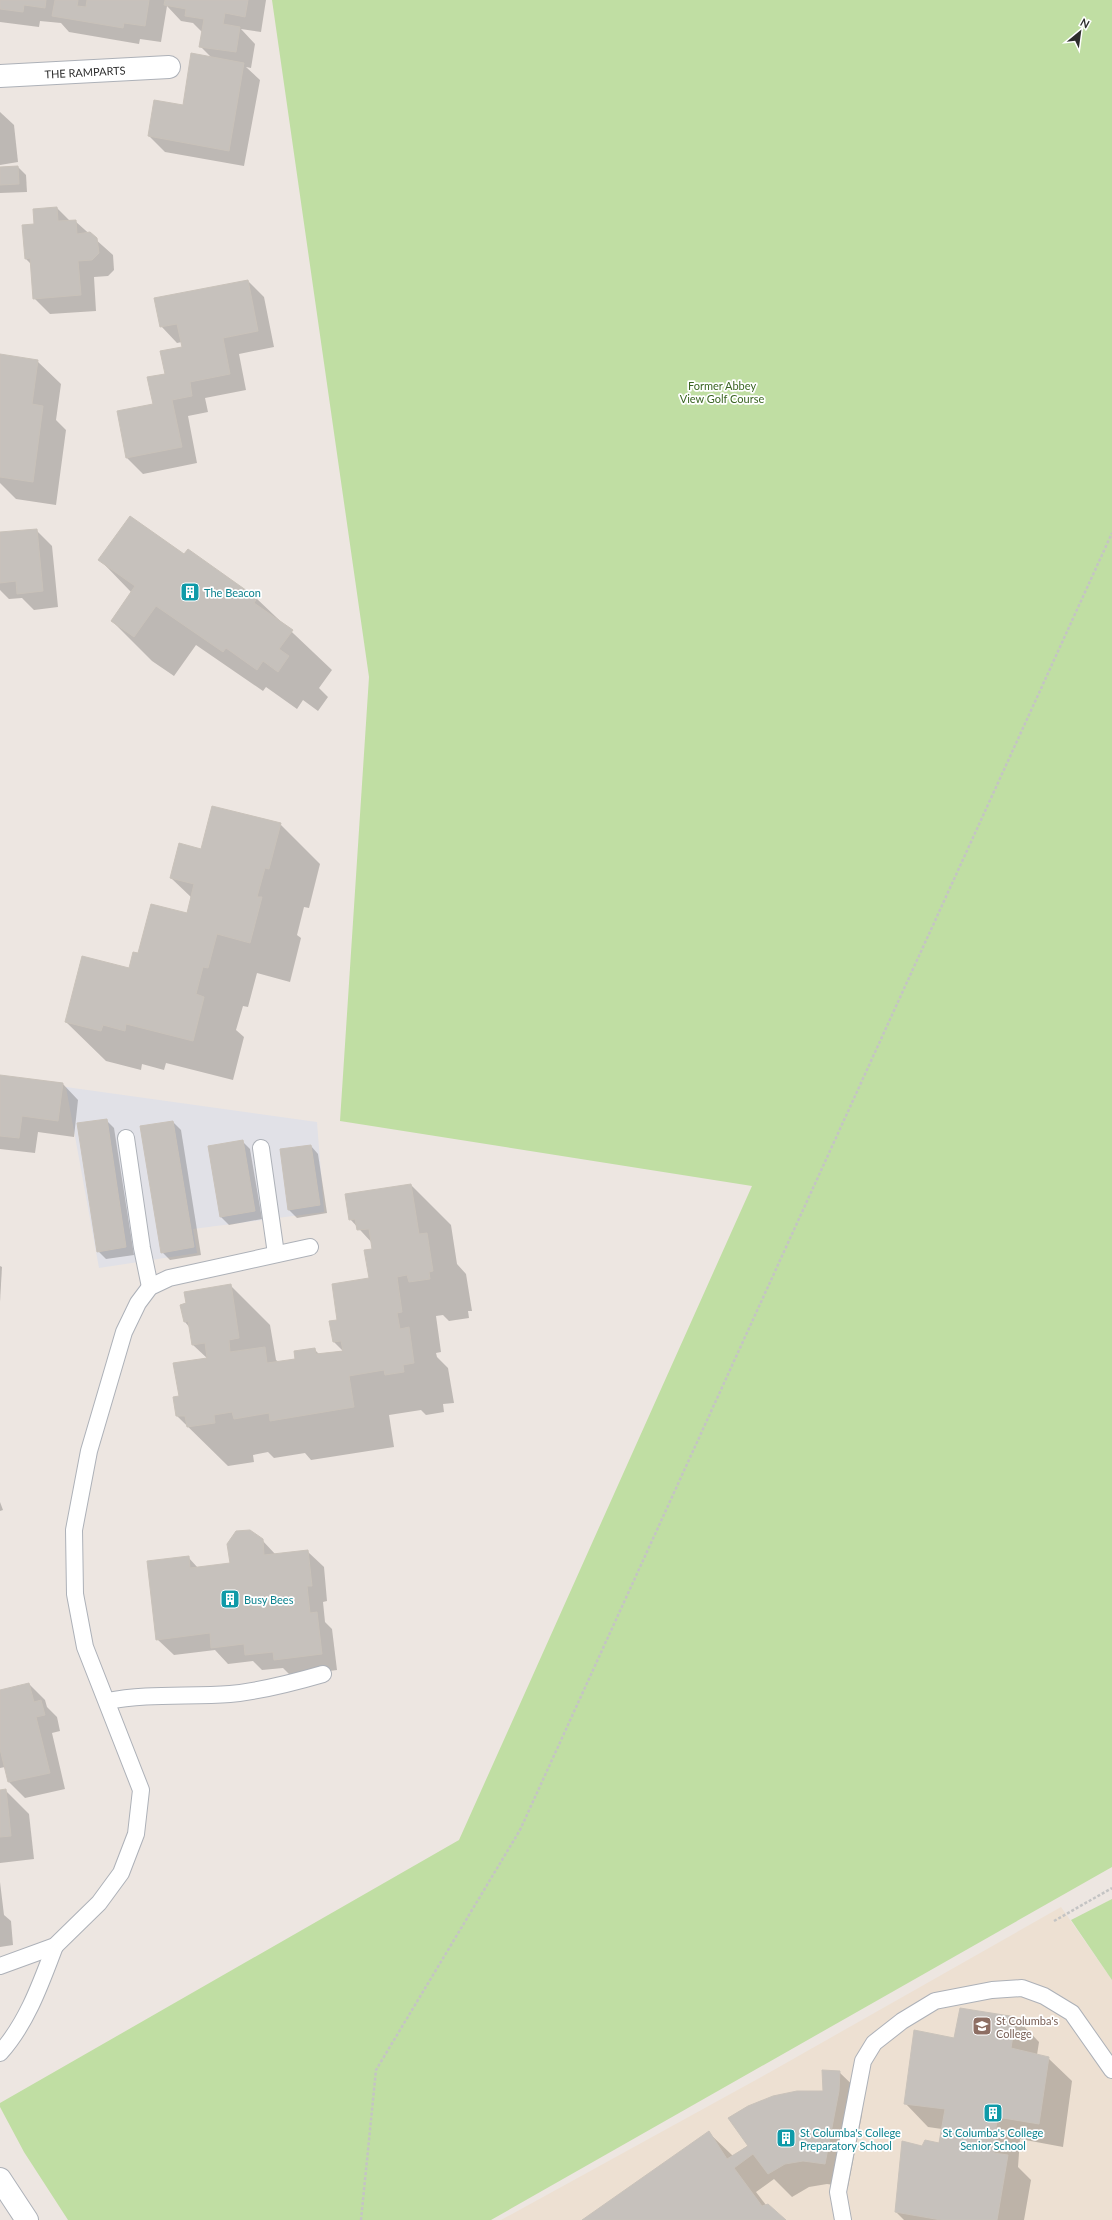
<svg xmlns="http://www.w3.org/2000/svg" width="1112" height="2220" font-family="Lato,sans-serif">
<style>
.industrial{fill:#e1e1e7}
.education{fill:#ede0d2}
.green{fill:#c0dea3}
.shadow{fill:#0003}
.building{fill:#c6c1bc;stroke:#c9c2ba}
.lines{fill:none;stroke-linecap:round;stroke-linejoin:round}
.lane-casing{stroke:#adb1b8;stroke-width:18}
.street-casing{stroke:#adb1b8;stroke-width:24}
.secondary-casing{stroke:#adb1b8;stroke-width:24}
.path{stroke:#c4c4c4;stroke-width:2.5;stroke-dasharray:3 2;stroke-linecap:butt}
.lane{stroke:#fff;stroke-width:16}
.street{stroke:#fff;stroke-width:22}
.secondary{stroke:#fff;stroke-width:22}
.labels{text-anchor:middle;dominant-baseline:central;stroke-width:3.5;stroke-linejoin:round;paint-order:stroke}
.street-label{font-size:11px;fill:#2d2d2d;stroke:#fff}
.park-label{font-size:11px;fill:#3a6522;stroke:#fff}
.culture-label{font-size:11px;fill:#0d838f;stroke:#fff;text-anchor:start}
.education-label{font-size:11px;fill:#785e54;stroke:#fff;text-anchor:start}
</style>
<rect width="100%" height="100%" fill="#ede6e1"/>
<path class="industrial" d="M66,1087l251,35 7,90 -131,17 4,24 -98,15z"/>
<path class="education" d="M1061,1907l51,73v240h-611l271,-149z"/>
<g class="green">
<path d="M272,0h840v1867l-621,353h-423l-44,-68 -24,-45v-4l459,-263 293,-654 -412,-65 29,-444z"/>
<path d="M1112,1899v81l-41,-60z"/>
</g>
<g class="shadow">
<path d="M0,0h266l-5,32 -20,-3 14,15 -4,24 -5,-1 14,13 -16,86 -79,-14 -16,-16 34,-30 29,-48 -12,-12 2,-14 -9,-9 -12,-2 -14,-15 -6,36 -21,-3 -1,5 -70,-12 -8,-9 -21,-2 -1,6 -39,-5z"/>
<path d="M0,112l14,13 4,37 -18,3z"/>
<path d="M18,167l8,8 1,17 -27,1v-25z"/>
<path d="M57,208l13,13h5l38,34 1,15 -6,6 -14,1 2,34 -46,3 -16,-16 -3,-34 -6,-6 10,-33z"/>
<path d="M248,281l16,16 10,50 -35,7 7,36 -41,8 3,14 -20,4 9,47 -54,11 -16,-16 27,-53 12,-31 17,-26 -1,-6 -5,1 -16,-17z"/>
<path d="M0,355l37,6 24,23 -5,36 10,10 -10,75 -40,-6 -16,-16z"/>
<path d="M36,530l16,16 6,61 -24,3 -12,-12 -13,1 -9,-9v-57z"/>
<path d="M184,556l72,42 76,72 -13,18 9,9 -10,14 -15,-11 -6,9 -31,-22 -3,4 -67,-46 -22,31 -22,-15 -40,-40 20,-28 -32,-33z"/>
<path d="M280,824l40,40 -11,44 -5,-1 -7,28 4,3 -11,44 -33,-9 -9,34 -5,-1 -7,24 8,7 -11,43 -67,-17 -2,7 -22,-6 -1,6 -35,-9 -40,-39 63,-53 10,-15 49,-40 4,-16 -21,-20 31,-28z"/>
<path d="M0,1076l62,7 16,17 -4,37 -36,-5 -3,21 -35,-4z"/>
<path d="M106,1120l8,8 20,127 -28,4 -8,-8z"/>
<path d="M173,1122l8,8 20,125 -31,5 -8,-8z"/>
<path d="M242,1141l8,8 12,70 -33,6 -8,-8z"/>
<path d="M311,1146l7,8 9,59 -30,5 -8,-8z"/>
<path d="M411,1185l40,40 6,39 9,10 6,37h-4l1,7 -20,3 -6,-6 -7,1 5,36 -5,1 1,4 11,11 6,35 -11,1 1,8 -18,3 -5,-5 -32,5 5,32 -83,13 -6,-7 -31,5 -6,-6 -15,3 1,7 -26,4 -51,-50 -3,-18 6,-1 28,-38 -15,-14 -3,-17 -5,-6 46,-36 39,39 6,35 3,2 17,-2 18,-11 6,6 23,-4 -9,-9 4,-21 32,-42 3,-30v-5l-23,-25z"/>
<path d="M0,1266l2,1 -2,35z"/>
<path d="M0,1502l3,8 -3,1z"/>
<path d="M262,1540l14,15 31,-4 17,16 3,34 -4,1 2,20 7,7 5,41 -46,6 -8,-8 -21,2 -9,-9 -25,3 -13,-14 -41,5 -17,-16 31,-82 10,11 33,-4z"/>
<path d="M29,1684l16,16 2,7 10,10 3,14 -8,2 13,56 -40,9 -16,-16 -4,-15 -5,1v-77z"/>
<path d="M5,1790l24,24 5,45 -34,4v-72z"/>
<path d="M0,1882l4,33 7,6 2,24 -13,2z"/>
<path d="M961,2009l55,9 23,24 -2,13 11,3 24,23 -9,66 -43,-8 -2,28 13,13 -7,40h-120l-8,-8 27,-65 16,-2 3,-16 -14,-2 -23,-24 50,-63z"/>
<path d="M839,2072l24,23 -1,20 -14,72 -21,-3 -18,3 -17,10 -18,-18 -18,13 10,13 19,15h-201l125,-87 24,23 91,-64z"/>
</g>
<g class="building">
<path d="M0,0h46l-1,8 -21,-3 -1,7 -23,-3z"/>
<path d="M55,0h23l-1,6 9,1 1,-7h62l-4,26 -21,-3 -1,5 -71,-12z"/>
<path d="M165,0h83l-3,17 -20,-4 -2,11 17,3 -4,25 -37,-5 5,-28 -19,-3 1,-7 -22,-4z"/>
<path d="M191,53l53,10 -15,88 -81,-15 6,-36 29,5z"/>
<path d="M18,166l1,18 -19,1v-18z"/>
<path d="M57,207l1,14 18,-1 1,14 13,-2 7,6 2,15 -7,7 -14,1 3,34 -48,4 -3,-41 -5,1 -3,-34 12,-1 -1,-15z"/>
<path d="M248,280l10,51 -35,7 7,36 -40,8 2,14 -20,4 10,47 -56,11 -9,-47 36,-7 -6,-27 18,-3 -5,-23 22,-4 -5,-23 -17,3 -6,-29z"/>
<path d="M0,354l38,6 -6,44 11,2 -10,76 -33,-5z"/>
<path d="M130,516l54,38 4,-5 69,49 -3,5 39,27 -14,19 10,7 -11,16 -15,-11 -6,9 -31,-22 -3,4 -67,-46 -22,31 -23,-16 24,-35 -37,-26z"/>
<path d="M37,529l6,62 -26,3 -1,-13 -16,2v-51z"/>
<path d="M212,806l69,17 -12,46 -4,-1 -8,29h5l-12,46 -33,-9 -9,34 -5,-1 -7,27 8,3 -11,44 -67,-17 -1,7 -22,-6 -2,6 -36,-9 17,-66 47,12 4,-16 5,1 13,-49 36,9 7,-29 -24,-6 9,-35 22,6z"/>
<path d="M0,1075l63,8 -5,38 -36,-5 -3,22 -19,-2z"/>
<path d="M107,1119l19,128 -29,5 -20,-129z"/>
<path d="M173,1121l21,126 -33,6 -21,-127z"/>
<path d="M243,1140l12,71 -35,6 -12,-71z"/>
<path d="M311,1145l9,60 -32,5 -8,-61z"/>
<path d="M411,1184l8,50 8,-1 6,38 -4,1 1,7 -21,3 -2,-7 -10,2 5,35 -5,1 3,16 9,-2 5,36 -11,2 1,7 -19,3 -1,-5 -35,6 5,31 -84,14 -1,-8 -35,6 -2,-7 -18,3 1,8 -28,4 -2,-11h-9l-3,-19 6,-1 -6,-33 34,-5 -2,-15 -13,2 -4,-24 -4,1 -4,-17 6,-2 -2,-11 47,-8 8,54 -10,2 1,12 35,-5 2,16 28,-4 -1,-8 21,-3 1,6 27,-3 -2,-10 -8,1 -4,-21 8,-1 -5,-36 37,-6 -5,-28 8,-1 -3,-20 -12,1 -2,-11 -6,1 -4,-26z"/>
<path d="M250,1530l13,9 1,16 44,-5 4,36h-5l3,27 7,-1 5,42 -48,6 -1,-8 -28,3 -1,-11 -33,4 -1,-15 -54,7 -9,-79 42,-5 1,12 40,-5 -3,-19 9,-13z"/>
<path d="M29,1683l5,19 7,-2 4,15 -9,2 14,56 -42,9 -8,-33v-59z"/>
<path d="M6,1789l5,47 -11,1v-47z"/>
<path d="M960,2008l56,9 -5,31 38,9 -10,67 -42,-7 -3,36 14,2 -11,65h-56l-46,-8 7,-71 20,5 3,-6 14,3 6,-34 -41,-5 10,-74 40,8z"/>
<path d="M822,2070l18,1 -1,20 -14,73 -22,-3 -18,3 -17,10 -15,-20 -19,14 28,38 6,-2 18,16h-204l127,-89 18,28 21,-13 -20,-28 20,-12 25,-10 24,-5h26z"/>
</g>
<g class="lines">
<defs>
<g id="lane">
<path d="M126,1138l16,110 8,39"/>
<path d="M261,1148l15,106"/>
<path d="M107,1701c41,-8 82,-4 123,-7 32,-3 62,-11 93,-20"/>
<path d="M0,1966l55,-20 44,-43 22,-30 15,-39 5,-44 -56,-143 -10,-53 -1,-64 15,-79 35,-119 14,-29 12,-16 19,-9 141,-31"/>
<path d="M0,2053c27,-30 41,-70 55,-107"/>
<path d="M843,2220l-5,-28 25,-131 11,-18 28,-22 33,-20 57,-11 30,-2 22,8 28,17 40,57"/>
</g>
<path id="street" d="M0,76l169,-9"/>
<path id="secondary" d="M0,2179l27,41"/>
</defs>
<use href="#lane" class="lane-casing"/>
<use href="#street" class="street-casing"/>
<use href="#secondary" class="secondary-casing"/>
<g class="path">
<path d="M1054,1921l58,-33"/>
<path d="M361,2220l15,-150 144,-240 592,-1297"/>
</g>
<use href="#lane" class="lane"/>
<use href="#street" class="street"/>
<use href="#secondary" class="secondary"/>
</g>
<defs>
<symbol id="building-square" viewBox="-11 -11 22 22"><rect x="-9" y="-9" width="18" height="18" rx="4" fill="#0f9aa8" stroke="#fff"/><path d="M-4-6H4V6H1V3H-1V6H-4ZM-2.5-4.3h1.7v1.8h-1.7ZM.8-4.3h1.7v1.8H.8ZM-2.5-1h1.7V.8h-1.7ZM.8-1h1.7V.8H.8Z" fill="#fff"/></symbol>
<symbol id="school-square" viewBox="-11 -11 22 22"><rect x="-9" y="-9" width="18" height="18" rx="4" fill="#8d6e63" stroke="#fff"/><path d="M0-5L7-2L0 1L-7-2ZM-4 1L0 2.5L4 1V4Q0 6-4 4Z" fill="#fff"/></symbol>
</defs>
<g fill-rule="evenodd">
<use href="#building-square" x="179" y="581" width="22" height="22"/>
<use href="#building-square" x="219" y="1588" width="22" height="22"/>
<use href="#school-square" x="971" y="2015" width="22" height="22"/>
<use href="#building-square" x="982" y="2102" width="22" height="22"/>
<use href="#building-square" x="775" y="2127" width="22" height="22"/>
</g>
<g class="labels">
<g class="street-label">
<text transform="translate(85 72) rotate(-3)">THE RAMPARTS</text>
</g>
<g class="park-label">
<text x="722" y="385">Former Abbey<tspan x="722" dy="13">View Golf Course</tspan></text>
</g>
<g class="culture-label">
<text x="204" y="592">The Beacon</text>
<text x="244" y="1599">Busy Bees</text>
<text x="800" y="2132">St Columba's College<tspan x="800" dy="13">Preparatory School</tspan></text>
<text x="993" y="2132" text-anchor="middle">St Columba's College<tspan x="993" dy="13">Senior School</tspan></text>
</g>
<g class="education-label">
<text x="996" y="2020">St Columba's<tspan x="996" dy="13">College</tspan></text>
</g>
</g>
<g transform="translate(1080 32) rotate(29)" stroke="#ffffff" stroke-width="3" paint-order="stroke">
<path d="M0-3L7 15L0 10L-7 15Z" fill="#2d2d2d"/>
<text y="-6" font-size="11" font-weight="bold" text-anchor="middle" fill="#2d2d2d">N</text>
</g>
</svg>
